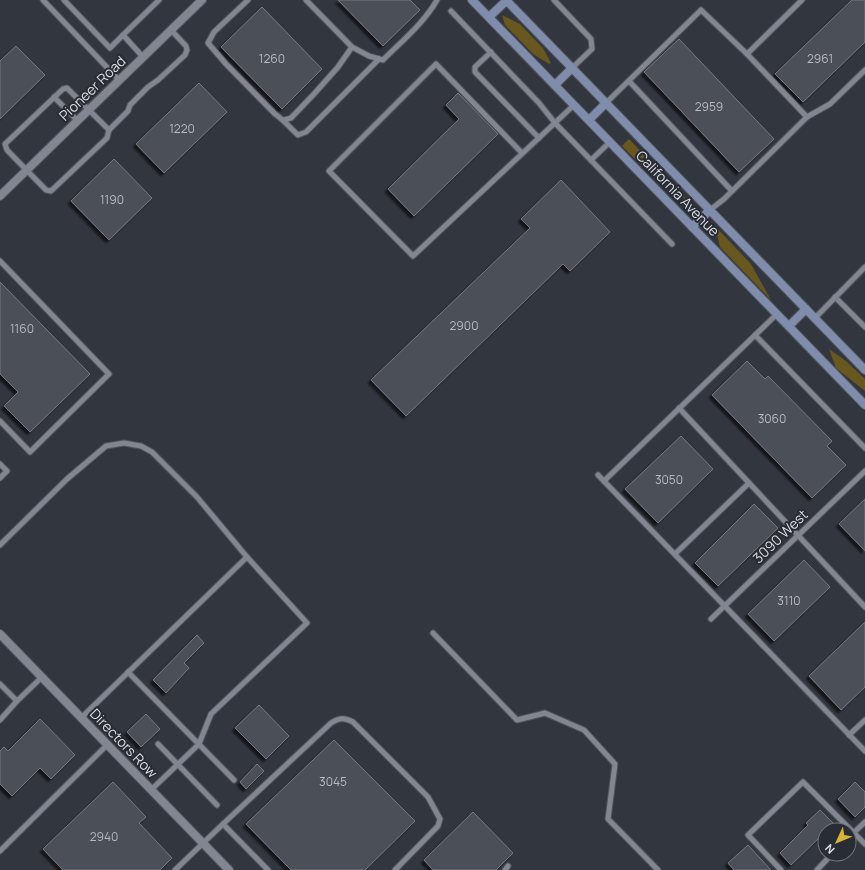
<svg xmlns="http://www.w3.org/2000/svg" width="865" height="870" font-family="Manrope,sans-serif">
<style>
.green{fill:#68571f}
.building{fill:#4c4f58;stroke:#767983;filter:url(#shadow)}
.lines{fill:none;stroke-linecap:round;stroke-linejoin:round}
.service-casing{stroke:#50535a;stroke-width:7}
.minor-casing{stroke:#50535a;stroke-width:10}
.tertiary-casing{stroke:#50535a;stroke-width:10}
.secondary-casing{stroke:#50535a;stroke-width:10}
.service{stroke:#828690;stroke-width:5}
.minor{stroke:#828690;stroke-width:8}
.tertiary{stroke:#828690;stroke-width:8}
.secondary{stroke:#808cac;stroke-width:8}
.labels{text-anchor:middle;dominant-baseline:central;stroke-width:4;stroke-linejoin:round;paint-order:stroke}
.number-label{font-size:12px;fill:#b7bac0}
.street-label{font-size:14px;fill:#dbdde2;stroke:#282c34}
</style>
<defs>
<filter id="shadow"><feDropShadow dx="-3" dy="3" stdDeviation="1" flood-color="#0009"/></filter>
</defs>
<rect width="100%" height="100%" fill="#32363e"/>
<g class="green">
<path d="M502,15l18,9 23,24 8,15 -2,1 -16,-10 -28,-29z"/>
<path d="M629,139l62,65 -51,-40 -18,-18z"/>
<path d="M715,226l36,38 20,36 -51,-53z"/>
<path d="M829,349l17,12 19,18v12l-29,-23z"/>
</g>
<g class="building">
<path d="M338,0h72l10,10 -37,36z"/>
<path d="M852,0h13v42l-62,60 -28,-28z"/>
<path d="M262,7l60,62 -40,40 -61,-62z"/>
<path d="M679,39l95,100 -35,33 -95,-100z"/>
<path d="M16,46l29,29 -45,44v-58z"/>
<path d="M199,83l28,29 -63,61 -28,-29z"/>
<path d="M458,93l40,41 -84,82 -26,-27 71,-70 -13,-14z"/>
<path d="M114,159l38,39 -43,42 -38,-39z"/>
<path d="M561,180l49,52 -40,39 -7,-7 -157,152 -35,-36 159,-152 -9,-9z"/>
<path d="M0,282l90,92 -60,58 -26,-26 14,-14 -18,-18z"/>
<path d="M747,361l18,18 3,-3 64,65 -5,5 19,19 -34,33 -100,-103z"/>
<path d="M681,436l32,33 -55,54 -33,-34z"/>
<path d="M865,499v52l-26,-27z"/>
<path d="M754,504l24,24 -60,58 -23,-23z"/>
<path d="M804,560l26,27 -56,54 -26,-27z"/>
<path d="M865,622v65l-24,23 -32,-34z"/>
<path d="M197,635l7,8 -20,20 5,5 -23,25 -13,-13z"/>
<path d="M259,705l30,31 -23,23 -31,-31z"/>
<path d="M146,714l14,15 -19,18 -14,-15z"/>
<path d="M40,719l35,36 -24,24 -11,-11 -28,28 -12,-12v-33l4,-4 4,4z"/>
<path d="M334,740l81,81 -50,49h-74l-45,-46z"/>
<path d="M257,764l7,7 -18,18 -6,-7z"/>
<path d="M113,782l33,35 -7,6 33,35 -12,12h-97l-20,-21z"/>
<path d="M855,782l10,10v15l-10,10 -17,-18z"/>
<path d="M820,810l14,14 -7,6h-2v2l-34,33 -11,-12 28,-28 -2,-2z"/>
<path d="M473,812l40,41 -17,17h-63l-9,-10z"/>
<path d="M748,845l23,25h-37l-6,-7z"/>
</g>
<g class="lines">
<defs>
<g id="service">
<path d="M43,0l76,80"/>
<path d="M64,0l46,48 13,-13"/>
<path d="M248,0l-34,32 -6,11 18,21 49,50c9,6 15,14 23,21l8,-3 73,-73"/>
<path d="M306,0l46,47 17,9 14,4c18,-18 41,-37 54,-60"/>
<path d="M554,0l37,39 1,10 -20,19"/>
<path d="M451,11l88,92 16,20 117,121"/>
<path d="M491,52l-16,15v5l64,66"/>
<path d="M747,54l60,63"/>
<path d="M143,57l-20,-22 36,-35"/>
<path d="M629,81l103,110"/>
<path d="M67,88l42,42 -2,8 -56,53 -5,-1 -39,-40 -2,-6 58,-55z"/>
<path d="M54,97l23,23"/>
<path d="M606,103l95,-93 46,44 55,-54"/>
<path d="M284,120l7,-2 23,-24 24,-27 14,-20"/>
<path d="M109,130l19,-19 2,-6 18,-18 10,-7 27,-25 2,-5 -1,-4 -15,-16"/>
<path d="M522,153l-86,-89 -107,107 84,85 161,-151"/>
<path d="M591,160l19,-18"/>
<path d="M710,210l14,-11 83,-82 23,-13 35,-34"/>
<path d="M0,261l109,113 -79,78 -30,-31"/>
<path d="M835,297l30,30"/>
<path d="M815,318l50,-51"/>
<path d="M755,335l110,113"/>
<path d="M679,408l186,199"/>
<path d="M0,464l7,7 -7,7"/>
<path d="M598,475l267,276"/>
<path d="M604,481l173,-167"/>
<path d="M0,545l67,-66 39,-33 18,-3 17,3 11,6 45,45 50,60 -166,161"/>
<path d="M675,554l74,-71"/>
<path d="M711,619l154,-148"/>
<path d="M433,633l84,87 28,-7 39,17 31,34 -7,55 50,51"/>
<path d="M128,672l106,108"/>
<path d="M0,684l17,17 25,-24"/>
<path d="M0,720l17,-19"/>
<path d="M849,735l16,-15"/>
<path d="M158,744l59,61"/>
<path d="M151,790l48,-46 12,-30 96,-91 -60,-66"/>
<path d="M223,824l108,-101c8,-5 13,-6 22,-1l75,75 12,22 -2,7 -43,44"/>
<path d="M849,837l16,-15"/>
<path d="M0,851l107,-106"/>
<path d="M175,870l48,-46 45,46"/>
<path d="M505,870l3,-4"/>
<path d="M781,870l-33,-35 55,-53 62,62"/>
<path d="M817,870l15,-16"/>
</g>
<path id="minor" d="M0,634l229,236"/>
<path id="tertiary" d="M0,196l202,-196"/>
<g id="secondary">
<path d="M472,0l393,405"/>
<path d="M506,0l359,370"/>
<path d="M489,17l17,-16"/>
<path d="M555,85l17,-17"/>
<path d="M589,120l17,-17"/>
<path d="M692,227l18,-17"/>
<path d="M789,326l17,-17"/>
</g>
</defs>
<use href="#service" class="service-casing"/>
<use href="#minor" class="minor-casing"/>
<use href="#tertiary" class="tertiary-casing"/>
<use href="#secondary" class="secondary-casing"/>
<use href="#service" class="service"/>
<use href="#minor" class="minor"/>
<use href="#tertiary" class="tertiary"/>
<use href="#secondary" class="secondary"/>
</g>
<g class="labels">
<g class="number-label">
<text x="272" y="58">1260</text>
<text x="820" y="58">2961</text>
<text x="709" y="106">2959</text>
<text x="182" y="128">1220</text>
<text x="112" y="199">1190</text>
<text x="464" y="325">2900</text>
<text x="22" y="328">1160</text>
<text x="772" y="418">3060</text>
<text x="669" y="479">3050</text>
<text x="789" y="600">3110</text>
<text x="333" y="781">3045</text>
<text x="104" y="836">2940</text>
</g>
<g class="street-label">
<text transform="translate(92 88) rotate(-44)">Pioneer Road</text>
<text transform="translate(678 193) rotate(46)">California Avenue</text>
<text transform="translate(780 536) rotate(-44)">3090 West</text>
<text transform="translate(124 743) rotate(46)">Directors Row</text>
</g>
</g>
<g transform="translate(837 842) rotate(226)"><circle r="19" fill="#282c34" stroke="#70737a"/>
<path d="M0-3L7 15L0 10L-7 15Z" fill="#d9b434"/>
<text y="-6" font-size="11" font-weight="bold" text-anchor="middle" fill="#dbdde2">N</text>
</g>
</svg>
